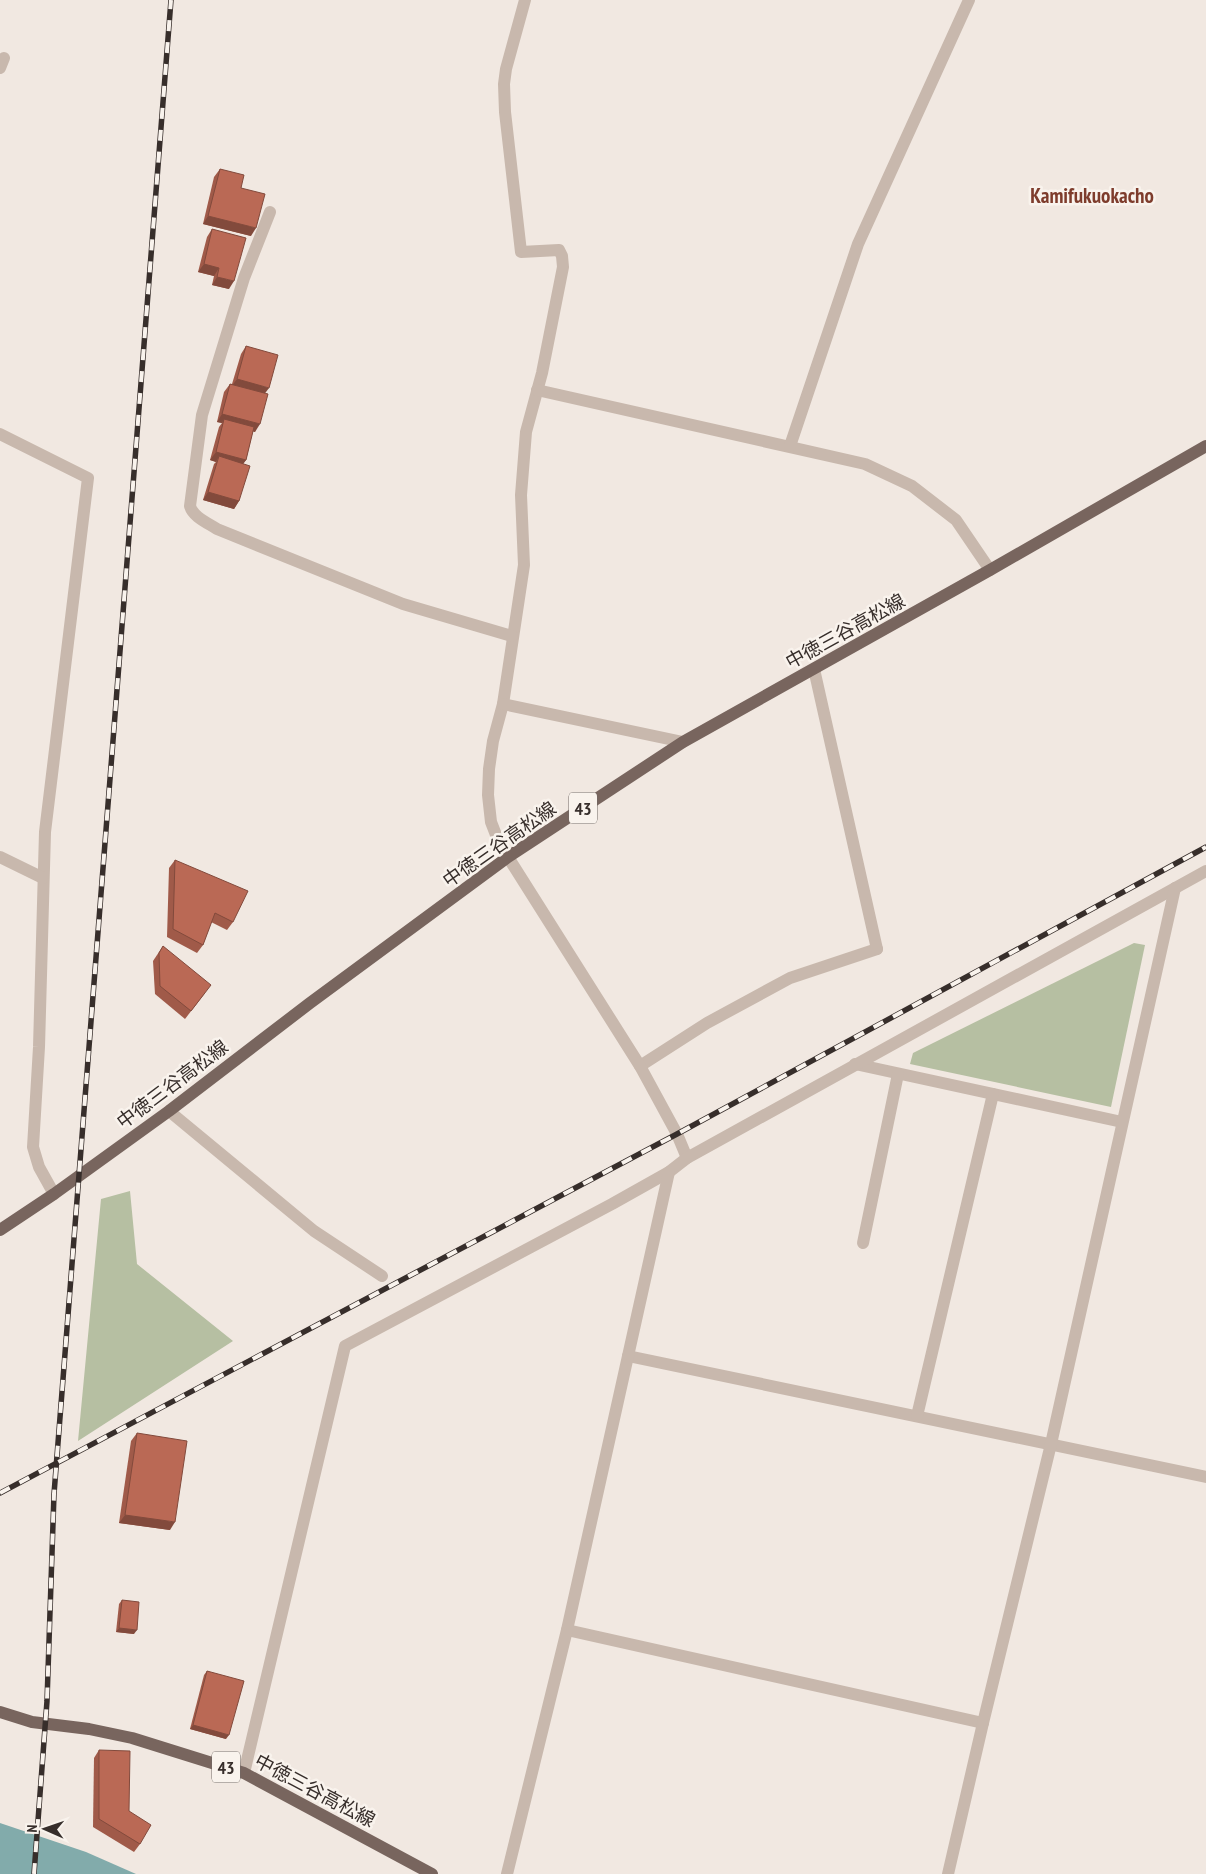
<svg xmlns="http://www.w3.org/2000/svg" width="1206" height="1874" font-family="'PT Sans Narrow','Noto Sans JP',sans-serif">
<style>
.green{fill:#b6bfa2}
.water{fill:#82abab}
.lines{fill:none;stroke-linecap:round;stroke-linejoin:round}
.service{stroke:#c8b8ad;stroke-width:12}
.minor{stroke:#c8b8ad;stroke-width:12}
.primary{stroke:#78655e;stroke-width:12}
.rail-casing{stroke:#372e2b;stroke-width:5.5}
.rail{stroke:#f9f3ed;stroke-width:4;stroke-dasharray:11;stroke-linecap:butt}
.wall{fill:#a05a49}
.shaded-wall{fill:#824a3c}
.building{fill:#ba6955;stroke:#824a3c}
.labels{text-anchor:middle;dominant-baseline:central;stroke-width:5;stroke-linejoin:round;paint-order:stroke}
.shield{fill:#f9f3ed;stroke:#716965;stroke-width:1}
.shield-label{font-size:18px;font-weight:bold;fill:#372e2b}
.street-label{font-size:19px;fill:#372e2b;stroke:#f9f3ed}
.quarter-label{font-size:21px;font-weight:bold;fill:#7e3c2c;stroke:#f9f3ed}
</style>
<rect width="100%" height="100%" fill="#f1e8e1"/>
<g class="green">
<path d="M1134,943l11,2 -34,162 -201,-43 3,-11z"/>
<path d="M130,1191l7,73 96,77 -155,100 23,-242z"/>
</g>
<path class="water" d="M0,1823l86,29 50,22h-136z"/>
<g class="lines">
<path class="service" d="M640,1066l67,-43 83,-45 87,-29"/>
<g class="minor">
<path d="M525,0l-19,69 -2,15 1,28 16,140 38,-2 3,6 1,11 -21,106 -16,59 -5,63 3,70 -21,139 -10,37 -4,28 -1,26 3,27 7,18 10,17 132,209 37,68 10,24"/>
<path d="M0,68l4,-10"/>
<path d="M270,212l-26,66 -42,137 -12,91c3,11 18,17 27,23l186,75 109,32"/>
<path d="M537,390l328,74 47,22 44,34 34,50"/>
<path d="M0,434l88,44 -43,354 -6,215 -6,100 6,20 15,27"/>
<path d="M790,446l68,-202 111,-244"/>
<path d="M814,669l63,280"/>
<path d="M503,704l180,38"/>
<path d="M0,857l43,21"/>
<path d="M855,1064l267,58"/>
<path d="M169,1111l145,120 68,45"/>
<path d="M863,1243l35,-169"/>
<path d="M628,1356l578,121"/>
<path d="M917,1416l76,-322"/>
<path d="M567,1630l416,93"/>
<path d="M244,1773l101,-427 267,-142 57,-32 18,-14 519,-287"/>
<path d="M507,1874l60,-244 102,-458"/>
<path d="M948,1874l35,-151 68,-279 124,-556"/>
</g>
<g class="primary">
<path d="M0,1230l54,-36 115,-83 141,-108 198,-146 175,-115 307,-172 216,-124"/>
<path d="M0,1712l32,10 57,7 43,9 112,35 188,101"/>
</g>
<defs>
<g id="rail">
<path d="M0,1493l677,-359 529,-287"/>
<path d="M34,1874l13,-173 7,-207 117,-1494"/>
</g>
</defs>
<use href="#rail" class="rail-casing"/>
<use href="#rail" class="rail"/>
</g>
<g class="wall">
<path d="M220,169l21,19 10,48 -48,-12 11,-47z"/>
<path d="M212,229l17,60 -17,-4 2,-9 -16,-4 9,-35z"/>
<path d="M246,346l19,47 -10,39 -2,-1 -7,29 -3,4 -4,37 -5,8 -31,-9 11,-36 2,-2 -6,-2 9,-33 3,-4 -5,-1 7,-30 6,-8h2l9,-30z"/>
<path d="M175,860l58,62 -6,8 -16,-8 -8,23 -6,8 -30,-16 2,-69z"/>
<path d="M163,946l42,47 -20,26 -30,-25 -2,-33z"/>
<path d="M137,1433l33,97 -51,-7 12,-82z"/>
<path d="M122,1600l12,34 -18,-2 3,-28z"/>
<path d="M207,1671l19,68 -36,-10 14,-54z"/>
<path d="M99,1750l30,61 11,33 -6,8 -41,-25 1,-69z"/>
</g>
<g class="shaded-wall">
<path d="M208,216l48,12 -5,8 -48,-12z"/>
<path d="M204,264l15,4 -5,8 -16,-4z"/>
<path d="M217,277l17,4 -5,8 -17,-4z"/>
<path d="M237,379l32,9 -6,8 -32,-9z"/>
<path d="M222,414l38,10 -5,8 -32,-9 1,-4 -2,4 -5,-1z"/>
<path d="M216,452l30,8 -6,8 -21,-12 -3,6 -6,-2z"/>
<path d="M208,492l31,9 -5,8 -31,-9z"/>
<path d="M125,1515l50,7 -5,8 -51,-7z"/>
<path d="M119,1628l18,2 -3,4 -18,-2z"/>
<path d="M193,1725l36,10 -3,4 -36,-10z"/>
</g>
<g class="building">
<path d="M220,169l24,6 -3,13 24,6 -9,34 -48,-12z"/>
<path d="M212,229l34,9 -12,43 -17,-4 2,-9 -15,-4z"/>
<path d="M246,346l32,9 -9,33 -32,-9z"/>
<path d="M230,384l38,10 -8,30 -38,-10z"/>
<path d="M224,419l30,8 -8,33 -30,-8z"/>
<path d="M219,456l31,10 -11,35 -31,-9z"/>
<path d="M175,860l73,31 -15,31 -18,-9 -12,32 -30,-16z"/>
<path d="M163,946l48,39 -20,26 -31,-25 -1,-33z"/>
<path d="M137,1433l50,8 -12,81 -50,-7z"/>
<path d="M122,1600l17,2 -2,28 -18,-2z"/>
<path d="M207,1671l37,10 -15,54 -36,-10z"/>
<path d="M99,1750l31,1 -1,60 22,14 -11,19 -41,-25z"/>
</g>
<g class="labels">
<g class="shield">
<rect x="569" y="792.5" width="28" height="31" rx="4"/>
<rect x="212" y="1751.5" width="28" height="31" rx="4"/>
</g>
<g class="shield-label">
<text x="583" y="808">43</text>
<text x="226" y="1767">43</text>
</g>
<g class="street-label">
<text transform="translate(845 631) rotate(-29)">中徳三谷高松線</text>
<text transform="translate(499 844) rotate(-35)">中徳三谷高松線</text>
<text transform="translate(172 1084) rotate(-37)">中徳三谷高松線</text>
<text transform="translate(315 1790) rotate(28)">中徳三谷高松線</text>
</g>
<g class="quarter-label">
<text x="1092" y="195">Kamifukuokacho</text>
</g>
</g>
<g transform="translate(45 1829) rotate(272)" stroke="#f9f3ed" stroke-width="4" paint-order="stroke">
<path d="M0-4L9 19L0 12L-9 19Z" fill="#372e2b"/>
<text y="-8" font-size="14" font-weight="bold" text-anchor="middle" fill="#372e2b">N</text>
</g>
</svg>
